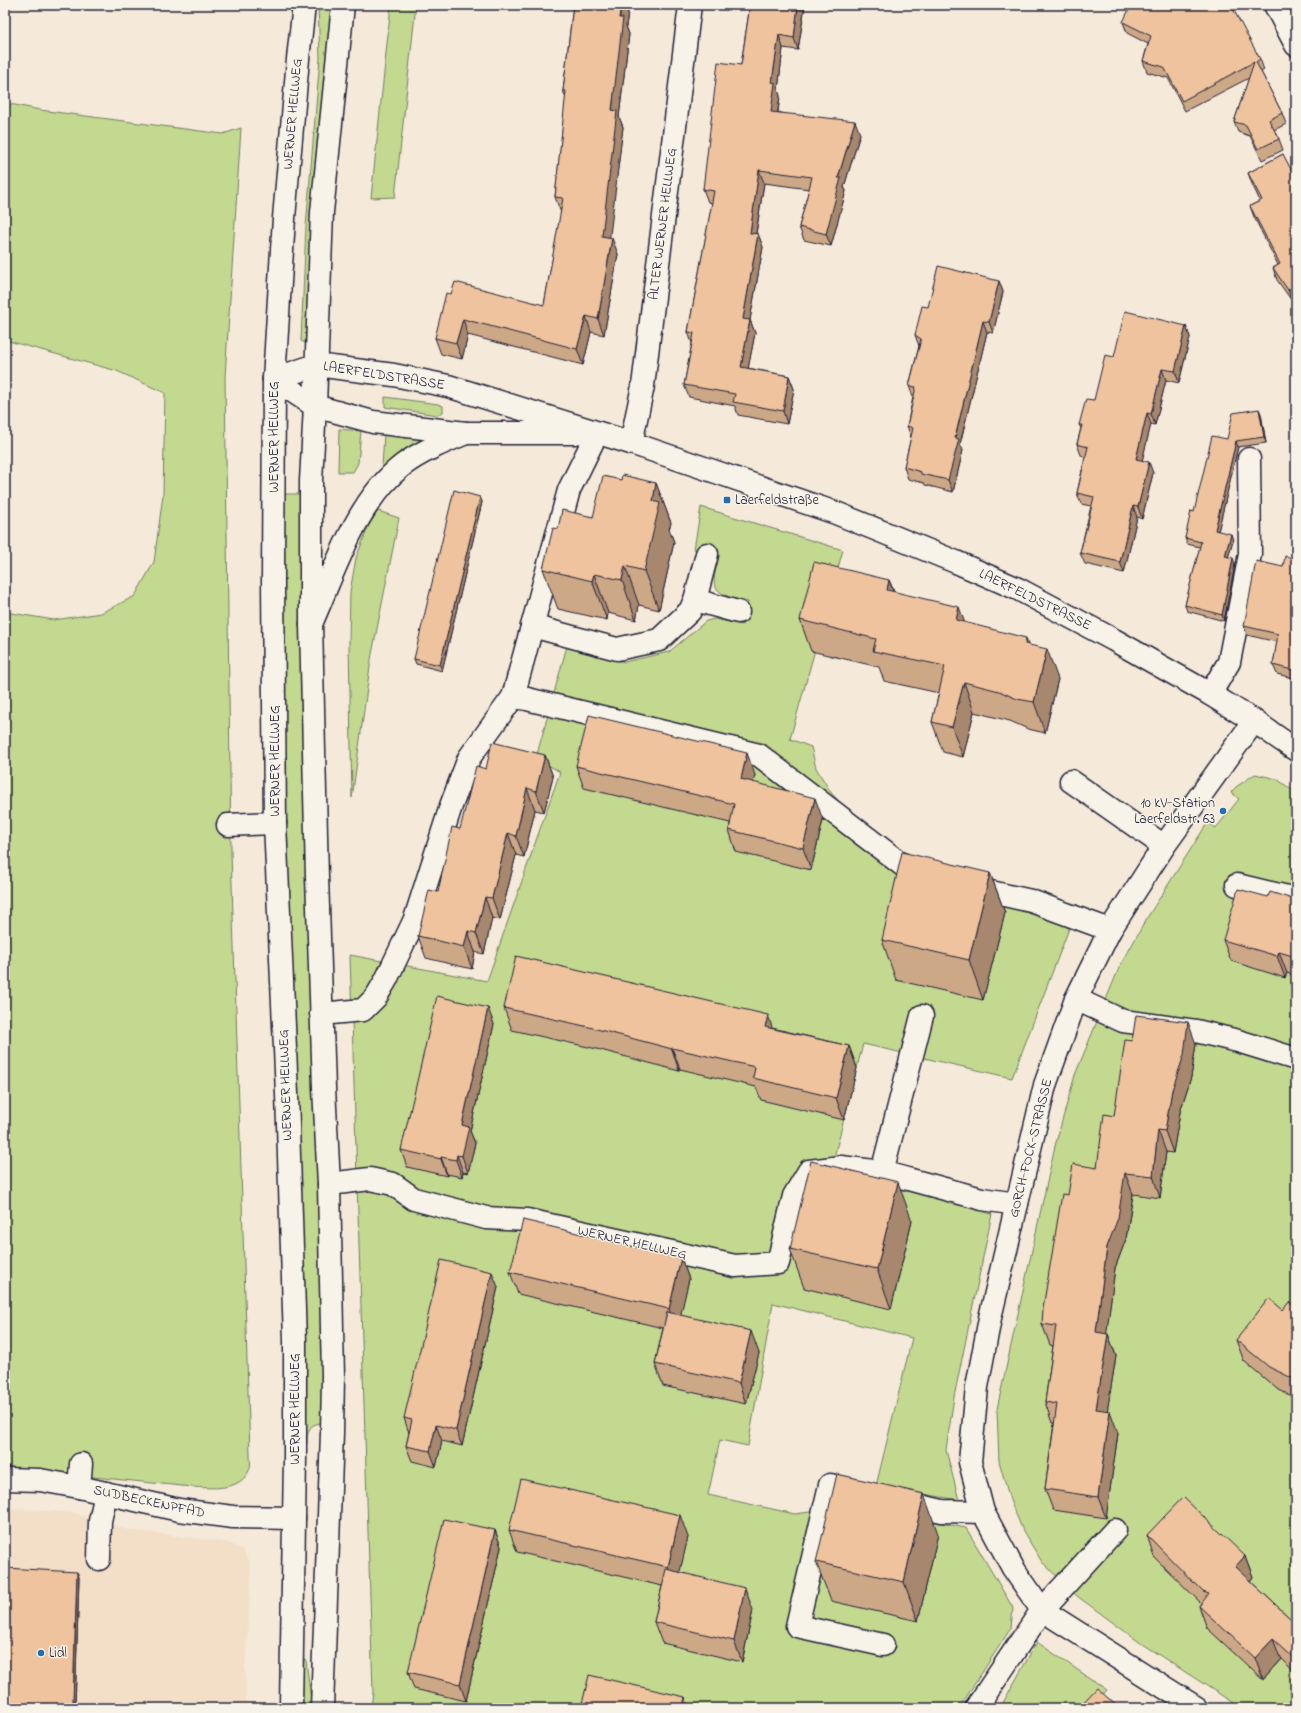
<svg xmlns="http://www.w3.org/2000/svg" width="1301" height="1713" font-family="'Indie Flower',sans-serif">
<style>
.built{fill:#f3dec7}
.green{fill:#c3d98f;stroke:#727e65}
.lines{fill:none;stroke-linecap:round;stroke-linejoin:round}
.minor-casing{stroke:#22223b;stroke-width:25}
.major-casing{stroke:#22223b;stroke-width:25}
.minor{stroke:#f7f3e8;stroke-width:22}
.major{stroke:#f7f3e8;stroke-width:22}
.wall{fill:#cda887;stroke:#22223b}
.shaded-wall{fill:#a7886e;stroke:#22223b}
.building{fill:#eec39d;stroke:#22223b}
.poi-dot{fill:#1f6fb2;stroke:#f7f3e8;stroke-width:1.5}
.labels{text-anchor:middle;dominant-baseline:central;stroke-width:3;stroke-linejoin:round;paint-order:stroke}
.street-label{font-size:14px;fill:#22223b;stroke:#f7f3e8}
.poi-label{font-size:14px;fill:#22223b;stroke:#f7f3e8;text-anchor:start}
</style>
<rect width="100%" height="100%" fill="#f5e9d9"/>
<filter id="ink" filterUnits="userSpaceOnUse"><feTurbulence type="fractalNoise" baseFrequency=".025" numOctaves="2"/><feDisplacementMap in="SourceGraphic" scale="8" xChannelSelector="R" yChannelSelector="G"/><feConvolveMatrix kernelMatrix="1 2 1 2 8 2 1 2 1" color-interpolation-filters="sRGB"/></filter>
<g filter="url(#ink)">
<path class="built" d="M5,1508l69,5 54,17 89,11 12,2 14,7 6,11 2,14 -6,94 1,39h-241z"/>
<g class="green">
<path d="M318,5h16l-27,335 -2,3 -4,-2 5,-114 14,-169z"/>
<path d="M391,5h25l-21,192 -24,1z"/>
<path d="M5,103l35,7 183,24 18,-6 -16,249 6,475 19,603c0,4 1,9 0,13 -8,24 -39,20 -58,19l-187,-19v-856l49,8 47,-7 34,-17 19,-34 9,-67 2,-102 -48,-22 -112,-31z"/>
<path d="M385,397l53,7 5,2v6l-6,3 -52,-8z"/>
<path d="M339,429l22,2 -3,32 -5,9h-15z"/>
<path d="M384,433l38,3v5l-21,12 -19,15z"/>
<path d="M283,494h21l16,693 4,236c-15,0 -17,8 -17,21h-2l-22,-714z"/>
<path d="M701,507l142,43 -53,189 21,8 5,21 16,26 64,64 182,47 -66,173 -149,-34 -34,133 56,7 107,30 -38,183 -8,53 13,50 -83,-14 36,-148 -139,-35 -25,143 -28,-6 -12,55 87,19 59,-8 112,22 47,80 -2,20 -52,80h-588l2,-16 -23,-737 137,26 73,-209 -24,-14 31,-112 57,16 45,-10 37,-31 9,-2 27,6 6,-23c-11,-3 -33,-6 -34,-21 0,-8 4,-18 5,-26l-25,-6z"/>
<path d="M378,511l21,7 -28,141 -19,139 -3,-155 1,-51 6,-34 13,-33z"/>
<path d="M1255,774l22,5 19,14v915h-55l-99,-64 -65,-48 -35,-34 -19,-31 -13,-31 -11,-39 -2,-52 58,-263 20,-71 44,-107 28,-50 61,-96 8,6 23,-29 -8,-7 5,-5z"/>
<path d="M1037,1642l70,48 -16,18h-91z"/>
<path d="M303,1660h3l6,48h-11z"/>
</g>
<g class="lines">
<defs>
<g id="minor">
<path d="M1275,5l21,40"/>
<path d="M274,379l42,-14 78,10 54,11 183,57 205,70 120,49 62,27 96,51 96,54 44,27 42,29"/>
<path d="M274,379l41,27 58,16 93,11h109"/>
<path d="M631,443l12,-57 47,-381"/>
<path d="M695,600l43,12"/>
<path d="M311,624c23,-52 45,-123 92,-159 19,-14 41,-23 63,-32"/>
<path d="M532,626l85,23 42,-9 31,-29 5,-11 12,-46"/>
<path d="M1210,694l19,-32 21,-108 -1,-95"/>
<path d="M513,697l14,2 232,56 158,121 8,2"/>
<path d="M1071,781l93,65"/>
<path d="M228,825l47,-2"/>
<path d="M1237,885l59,14"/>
<path d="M969,887l62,14 79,29"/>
<path d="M1076,999l47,22 73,10 42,10 58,18"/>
<path d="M321,1014l42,-4 13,-13 10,-17 29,-61 36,-113 18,-48 44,-61 56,-207 28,-57"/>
<path d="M882,1172l40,-156"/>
<path d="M329,1184l41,-5 23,5 21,15 72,19 41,2 208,46 43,-3 16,-67 15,-25 32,-4 41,5 100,27 35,5"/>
<path d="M5,1479l35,1 39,7 100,23 54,7 61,1"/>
<path d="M79,1487l2,-23"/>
<path d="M863,1493l-33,-8 -33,141 86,19"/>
<path d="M899,1501l43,10 41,1"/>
<path d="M99,1559l1,-38 6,-28"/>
<path d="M976,1708l66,-98 73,-80"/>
<path d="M1197,1708l-155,-98 -29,-42 -30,-56 -13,-50 7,-75 13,-69 55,-233 31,-86 34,-69 54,-84 90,-125"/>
</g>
<g id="major">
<path d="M291,1708l4,-250v-117l-8,-247 -12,-271 -2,-241 1,-203 10,-161 14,-159 6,-54"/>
<path d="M322,1708l10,-275 1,-56 -4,-193 -5,-96 -7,-211 -6,-253v-143l4,-75 7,-194 21,-207"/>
</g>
</defs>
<use href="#minor" class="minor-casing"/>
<use href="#major" class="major-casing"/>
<use href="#minor" class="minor"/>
<use href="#major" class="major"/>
</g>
<g class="wall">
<path d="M573,5h56l-3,21 3,8 -10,83 4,10 -14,110 9,17 -14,81 -13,-3 -8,33 -115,-30 -6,24 -21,-5 -6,-16 16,-44 93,11 17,-92 -6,-16 11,-99 -3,-7z"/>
<path d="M750,5h55l-7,45 -15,-2 -5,42 2,6 -2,16 82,22 -16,53 2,4 -15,55 -27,-6 -5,-13 10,-38 -45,-6 -8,51h2l5,13 -13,73 5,13 -7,35 41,8 5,13 -7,35 -49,-9 -3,-9 -46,-9 -5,-12 8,-42 -4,-11 24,-129 -4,-1 -5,-13 38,-124z"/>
<path d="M1123,22l137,37 4,11 -3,2 21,41 4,11 -12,6 5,9 4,11 -21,10 -12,-24 -12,-4 -4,-10 15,-44 -64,33 -17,-33 -21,-6 -4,-11 5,-17 -21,-11z"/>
<path d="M1283,154l9,147 -15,-21 -4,-12 5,-3 -24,-48 -4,-11 10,-5 -8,-17 -4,-11z"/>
<path d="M999,281l4,11 -10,41 -6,-1 -27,112 3,6 -10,42 -28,-7 -1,-2 -16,-4 -4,-12 7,-30 -4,-11 6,-29 -4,-11 10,-40 -4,-11 13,-28z"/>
<path d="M1186,326l4,11 -11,46 -13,-3 -11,45 -4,-1 -9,36 11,13 -11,46 -5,-2 -13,56 -39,-9 -5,-11 11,-47 -10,-2 -4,-11 8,-36 -4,-2 -4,-11 4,-16 -2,-3 15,-25 20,-43z"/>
<path d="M1259,409l2,5 5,29 -28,4 -20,84 15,9 -5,17 7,7 -11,57 -37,-10 -2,-6 15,-58 -13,-3 -2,-6 9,-26 33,-73z"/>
<path d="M621,480l35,3 15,40 -2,6 5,13 -15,68 -20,-5 -3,15 -28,-7 -1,7 -49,-11 -15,-40 15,-40 35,-12z"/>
<path d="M480,497l2,5 -40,169 -26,-7 -2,-5z"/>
<path d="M1296,559v120l-19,-5 -4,-9 4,-23 -30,-7 -3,-9 39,-59z"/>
<path d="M889,580l5,11 70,32 65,22 29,34 -13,54 -17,-4 -18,-8 -36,-9 -11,45 -20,-5 -11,-30 7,-29 -55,-12 -5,-14 -68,-16 -11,-31z"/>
<path d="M545,755l8,22 -9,35 -9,-2 -11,47 -8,-2 -16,65 -8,-2 -8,36 -9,-2 -3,17 -46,-11 -8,-22 20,-44 22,-63z"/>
<path d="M576,766l179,9 -2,7 70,38 -12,50 -75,-18 -7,-22 1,-7 -146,-35z"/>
<path d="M990,873l15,40 -22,87 -87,-20 -14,-40z"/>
<path d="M1268,897l28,3v76l-9,-3 -2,5 -54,-17 -8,-21z"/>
<path d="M504,1008l268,20 77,18 8,22 -13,52 -83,-20 -5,-13 -76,-18 -1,2 -82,-22 -85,-19z"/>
<path d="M494,1024l-24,107 5,12 -7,30 -5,-1 -1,5 -15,-3v2l-40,-9 -6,-17z"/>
<path d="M1132,1041l64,3 -5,33 -11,35 -7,41 -7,-1 -6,46 -27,-4 -7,45 -11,29 -9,66h2l8,22 -9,55 11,22 -12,85 -53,-8 -8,-21 9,-66h-2l-7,-21 8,-56 -3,-1 -8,-21 26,-129 29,-27 17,-52z"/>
<path d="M912,1221l-21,88 -87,-21 -14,-39z"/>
<path d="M681,1258l8,21 -9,36 79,38 -13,51 -83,-18 -8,-22 8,-36 -145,-34 -8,-22z"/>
<path d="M498,1287l-36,159 -20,-5 -6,26 -24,-6 -6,-15 3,-13 -5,-15z"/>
<path d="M1296,1308v90l-19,-9 -33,-28 -8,-21 47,-30z"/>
<path d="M495,1530l6,17 -35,154 -52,-12 -6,-17z"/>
<path d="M509,1530l179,7 -9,36 74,37 -11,52 -80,-19 -8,-21 8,-36 -145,-34z"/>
<path d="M938,1534l-20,87 -87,-20 -15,-39z"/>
<path d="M1147,1535l98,21 8,21 -3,4 41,38 5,-5v60l-15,-14 -18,20 -56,-52 -8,-22 2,-3 -47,-46z"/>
<path d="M77,1572l2,5 -4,131h-70z"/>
</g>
<g class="shaded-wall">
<path d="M621,5h8l-3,21 3,8 -10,83 4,10 -15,125 -6,-16z"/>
<path d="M798,5h7l-7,45 -4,-12z"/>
<path d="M779,35l4,13 -5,42 2,6 -4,28 -5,-12 1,-30z"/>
<path d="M855,121l5,13 -16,53 2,4 -15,55 -5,-12 12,-56z"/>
<path d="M759,170l5,13 -10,62 -4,-12z"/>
<path d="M758,234l5,13 -15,84 -5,-12z"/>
<path d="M612,238l6,16 -14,81 -6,-16z"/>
<path d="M999,281l4,11 -10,41 -4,-11z"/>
<path d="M1296,285v14l-4,2 -4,-11z"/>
<path d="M586,316l5,16 -8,33 -6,-16z"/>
<path d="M463,319l5,16 -6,24 -6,-16z"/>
<path d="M750,320l5,13 -9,47 -5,-13z"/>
<path d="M983,321l4,11 -27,112 3,6 -10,42 -5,-12 7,-42z"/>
<path d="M1186,326l4,11 -11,46 -4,-12z"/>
<path d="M1162,369l4,11 -11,45 -4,-11z"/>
<path d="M789,376l5,13 -7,35 -4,-13z"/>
<path d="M1259,409l2,5 5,29 -2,-6z"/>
<path d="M1147,413l4,11 -11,46 -4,-11z"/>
<path d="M1236,441l2,6 -21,89 -2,-6z"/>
<path d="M1149,462l4,11 -11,46 -4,-12z"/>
<path d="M656,483l15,40 -2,6 5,13 -15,68 -15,-39 9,-70z"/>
<path d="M480,497l2,5 -40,169 -2,-6z"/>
<path d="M1133,506l4,11 -13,56 -4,-11z"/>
<path d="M1231,534l2,6 -6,22 -2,-6z"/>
<path d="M1233,558l2,6 -11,57 -2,-6z"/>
<path d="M625,566l14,39 -3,15 -14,-40z"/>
<path d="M594,574l14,39 -1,7 -15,-39z"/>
<path d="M889,580l11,30 -13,-20z"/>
<path d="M959,607l11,30 -14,-17z"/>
<path d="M1026,638l11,30 -12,-24z"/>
<path d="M1047,649l11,30 -13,54 -11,-31z"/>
<path d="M964,682l10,30 -11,45 -11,-30z"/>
<path d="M747,753l8,22 -6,26 -8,-22z"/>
<path d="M545,755l8,22 -9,35 -8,-21z"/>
<path d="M527,788l8,22 -11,47 -8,-21z"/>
<path d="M815,798l8,22 -12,50 -8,-22z"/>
<path d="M508,833l8,22 -16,65 -8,-22z"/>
<path d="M990,873l15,40 -22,87 -14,-40z"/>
<path d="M485,897l7,21 -8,36 -8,-21z"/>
<path d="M468,931l7,21 -3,17 -8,-22z"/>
<path d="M1279,952l8,21 -2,5 -8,-22z"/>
<path d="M488,1008l6,16 -24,107 5,12 -7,30 -6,-17v-31z"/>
<path d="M768,1015l7,22 -10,-10z"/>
<path d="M1188,1022l8,22 -5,33 -11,35 -7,41 -8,-22 7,-41z"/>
<path d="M849,1046l8,22 -13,52 -8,-22z"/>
<path d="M672,1048l8,21 -1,2 -7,-22z"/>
<path d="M1158,1130l8,22 -6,46 -7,-22z"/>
<path d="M457,1155l6,17 -1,5 -6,-17z"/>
<path d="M441,1157l6,17v2l-6,-17z"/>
<path d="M1125,1173l8,21 -7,45 -11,29 -11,86 -8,-22 11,-85z"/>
<path d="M898,1182l14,39 -21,88 -14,-40z"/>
<path d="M681,1258l8,21 -12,52 -8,-22z"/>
<path d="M492,1272l6,15 -36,159 -6,-16z"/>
<path d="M751,1331l8,22 -13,51 -7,-21z"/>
<path d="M1108,1334l8,22 -12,75 -8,-22z"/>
<path d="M1110,1411l8,22 -12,85 -8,-21z"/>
<path d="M436,1425l6,16 -6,26 -6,-16z"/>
<path d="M924,1494l14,40 -20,87 -14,-39z"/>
<path d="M680,1515l8,22 -12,52 -8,-22z"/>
<path d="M495,1530l6,17 -35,154 -6,-17z"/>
<path d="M1245,1556l8,21 -10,12 -8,-22z"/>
<path d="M77,1572l2,5 -4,131 -2,-5z"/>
<path d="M745,1588l8,22 -11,52 -8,-21z"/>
<path d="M1273,1639l8,21 -18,20 -8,-22z"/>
<path d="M685,1697l4,11h-6z"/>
</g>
<g class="building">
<path d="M573,5h48l-2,13h4l-11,92 5,1 -15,125 10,2 -14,81 -12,-3 -9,33 -114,-30 -7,24 -21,-5 11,-45 5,1 4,-12 89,23 19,-107 -8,-1 11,-106h-3z"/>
<path d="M750,5h48l-4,33 -15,-3 -7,47 3,1 -4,29 84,9 -17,57h3l-15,56 -27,-7 13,-50 -53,-7 -9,63 8,1 -15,85 7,1 -9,47 48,9 -6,35 -50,-9 2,-8 -51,-9 10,-52 -6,-1 26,-141 -11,-2 15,-127 23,3z"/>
<path d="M1131,5h100l29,54 -4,3 26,51 -13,7 10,19 -21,10 -12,-24 -12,-3 20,-60 -72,39 -18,-34 -21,-6 8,-25 -28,-14z"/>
<path d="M1283,154l13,25v106l-8,5 -15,-22 7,-4 -30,-58 12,-6 -14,-27z"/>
<path d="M938,266l61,15 -10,41 -6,-1 -28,117 4,1 -11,41 -27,-6v-2l-17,-5 9,-39 -6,-2 9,-39 -7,-1 12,-47 -6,-4 7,-29 6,1z"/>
<path d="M1125,311l61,15 -11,45 -13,-2 -11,45 -4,-1 -11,46 13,3 -11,45 -5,-1 -13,56 -40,-9 14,-56 -17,-4 11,-46 -11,-3 5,-19h-3l7,-26 8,1 11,-45 9,2z"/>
<path d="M1259,409l5,28 -28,4 -21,89 16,4 -6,22 8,2 -11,57 -37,-10 16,-63 -16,-4 6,-27 3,1 18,-76 15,3 6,-26z"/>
<path d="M622,475l34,8 -3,18 7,2 -16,68 -19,-5 -3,14 -28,-6 -2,7 -49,-12 10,-41 5,1 4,-19 31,7 10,-41 18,4z"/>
<path d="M454,490l26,7 -40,168 -26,-6z"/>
<path d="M1285,556l11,3v112l-23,-6 5,-31 -34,-8 12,-65 27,6z"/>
<path d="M814,562l75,18 -2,10 72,17 -3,13 70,18 -1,6 22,5 -13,53 -17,-3 -18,-8 -35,-9 -12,45 -20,-5 13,-56 -72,-15 3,-12 -76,-19z"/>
<path d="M589,715l158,38 -6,26 74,19 -12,50 -74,-18 5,-26 -158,-38z"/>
<path d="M492,742l53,13 -9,36 -9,-3 -11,48 -8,-3 -16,65 -7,-1 -9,36 -8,-2 -4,16 -46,-11 11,-46 9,2 14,-65 8,2 16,-63 10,3z"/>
<path d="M902,852l88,21 -21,87 -87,-20z"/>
<path d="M1238,889l30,8 2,-5 26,8v57l-17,-5 -2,4 -54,-16z"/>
<path d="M516,956l252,59 -3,12 84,19 -13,52 -83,-20 2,-11 -83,-19v1l-83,-22 -85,-19z"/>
<path d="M437,996l51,12 -26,117 7,2 -7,29 -5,-1 -1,5 -15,-3v2l-40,-9z"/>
<path d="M1136,1015l52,7 -4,33 -12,35 -7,41 -7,-1 -5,46 -28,-3 -7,45 -11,29 -11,85 12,2 -12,75 14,2 -12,86 -53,-8 12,-85 -12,-2 11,-76 -14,-2 1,-16 19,-114 6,1 5,-31 24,4 7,-54 10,2 11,-76 7,1z"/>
<path d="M811,1161l87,21 -21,87 -87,-20z"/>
<path d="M523,1220l158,38 -12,51 -159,-37z"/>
<path d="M441,1260l51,12 -36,158 -20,-5 -6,26 -24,-5 6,-26 -8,-2z"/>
<path d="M1269,1298l14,12 6,-8 7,6v72l-27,-13 -33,-27z"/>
<path d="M667,1312l84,19 -12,52 -84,-19z"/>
<path d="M837,1474l87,20 -20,88 -88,-20z"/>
<path d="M521,1479l159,36 -12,52 -159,-37z"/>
<path d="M1183,1497l62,59 -10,11 56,52 5,-5v46l-23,-21 -18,19 -56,-52 10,-12 -6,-2 -56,-57z"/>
<path d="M444,1519l51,11 -35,154 -52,-12z"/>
<path d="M5,1568l72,4 -4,131 -2,1v4h-66z"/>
<path d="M666,1569l79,19 -11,53 -80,-19z"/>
<path d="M589,1675l96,22 -2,11h-102z"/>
<path d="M1097,1688l22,20h-41z"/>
</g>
</g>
<g class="poi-dot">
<rect x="723" y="496" width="8" height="8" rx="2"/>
<circle cx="1223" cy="811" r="4"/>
<circle cx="41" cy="1653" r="4"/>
</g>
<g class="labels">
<g class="street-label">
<text transform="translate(293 114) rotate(-85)">WERNER HELLWEG</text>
<text transform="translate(663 224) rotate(-83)">ALTER WERNER HELLWEG</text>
<text transform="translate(384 376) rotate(9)">LAERFELDSTRASSE</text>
<text transform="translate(274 437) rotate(-90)">WERNER HELLWEG</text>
<text transform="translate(1035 600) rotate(26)">LAERFELDSTRASSE</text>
<text transform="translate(275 761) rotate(-90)">WERNER HELLWEG</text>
<text transform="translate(286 1085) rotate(-92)">WERNER HELLWEG</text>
<text transform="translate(1031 1148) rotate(-76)">GORCH-FOCK-STRASSE</text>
<text transform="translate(632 1243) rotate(13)">WERNER HELLWEG</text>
<text transform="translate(295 1409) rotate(-90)">WERNER HELLWEG</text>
<text transform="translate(149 1502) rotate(12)">SUDBECKENPFAD</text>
</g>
<g class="poi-label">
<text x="735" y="500">Laerfeldstraße</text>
<text x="1215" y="803" text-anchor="end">10 kV-Station<tspan x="1215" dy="16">Laerfeldstr. 63</tspan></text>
<text x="49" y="1653">Lidl</text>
</g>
</g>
<rect width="1301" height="1713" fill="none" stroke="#f7f3e8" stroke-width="20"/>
<rect x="10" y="10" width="1281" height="1693" fill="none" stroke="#22223b" stroke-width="1.5" filter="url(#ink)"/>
</svg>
